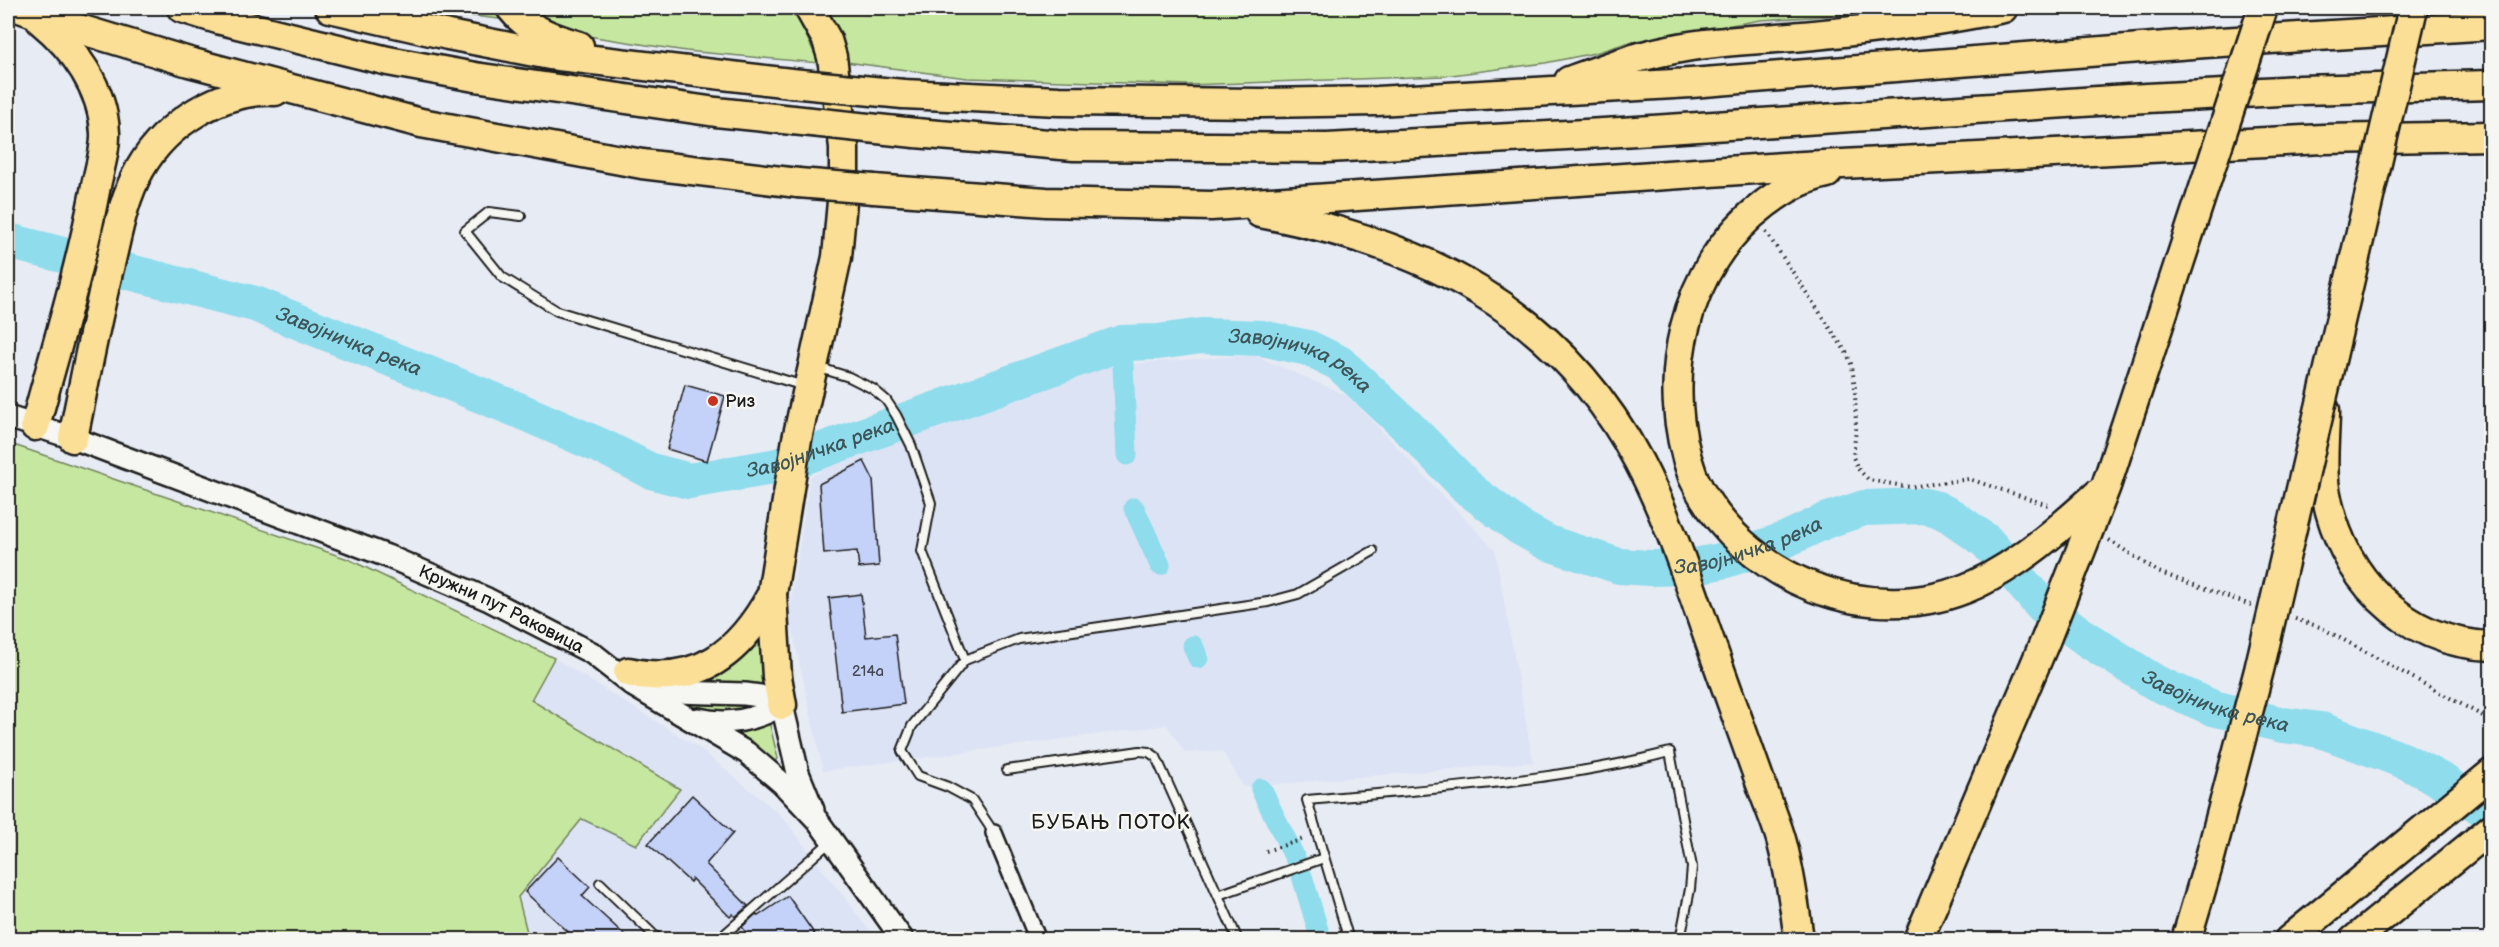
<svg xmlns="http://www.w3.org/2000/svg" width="2499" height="947" font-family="'Balsamiq Sans',sans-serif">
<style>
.built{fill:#dce3f5}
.green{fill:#c6e7a0;stroke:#71825e;stroke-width:1.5}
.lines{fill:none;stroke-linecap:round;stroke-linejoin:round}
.canal{stroke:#8edcec;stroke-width:21}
.river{stroke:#8edcec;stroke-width:36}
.building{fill:#c4d1f8;stroke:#1c1c1c;stroke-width:1.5}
.lane-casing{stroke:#1c1c1c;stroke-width:12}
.street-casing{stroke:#1c1c1c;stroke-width:20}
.secondary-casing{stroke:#1c1c1c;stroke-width:26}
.highway-casing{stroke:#1c1c1c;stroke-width:33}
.path{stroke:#1c1c1c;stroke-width:4;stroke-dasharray:1.5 4.5;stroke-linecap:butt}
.lane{stroke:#f6f6f2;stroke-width:8}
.street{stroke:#f6f6f2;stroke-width:15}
.secondary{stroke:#f6f6f2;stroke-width:21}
.highway{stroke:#fbdf96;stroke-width:28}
.highway-bridge-casing{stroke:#1c1c1c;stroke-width:33;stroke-linecap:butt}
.highway-bridge{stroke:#fbdf96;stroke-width:28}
.poi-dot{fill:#c8321e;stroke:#f6f6f2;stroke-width:2}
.labels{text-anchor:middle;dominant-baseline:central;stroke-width:5;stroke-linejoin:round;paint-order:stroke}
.number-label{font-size:15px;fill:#464953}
.poi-label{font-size:18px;fill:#1c1c1c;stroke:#f6f6f2;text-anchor:start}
.street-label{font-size:18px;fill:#1c1c1c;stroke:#f6f6f2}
.water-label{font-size:20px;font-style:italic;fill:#3e565a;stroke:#f6f6f2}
.neighbourhood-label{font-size:20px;letter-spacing:1.5px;fill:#1c1c1c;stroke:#f6f6f2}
</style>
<rect width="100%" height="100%" fill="#e7ebf4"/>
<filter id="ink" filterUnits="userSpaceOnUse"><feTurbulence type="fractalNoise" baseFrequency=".0167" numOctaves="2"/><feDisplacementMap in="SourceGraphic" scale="12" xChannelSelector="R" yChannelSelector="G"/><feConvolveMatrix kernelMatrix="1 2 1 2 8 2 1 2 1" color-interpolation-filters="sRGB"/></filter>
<g filter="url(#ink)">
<g class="built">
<path d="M1254,355l94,41 147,154 38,212 -289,25 -22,-36 -37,2 -18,-28 -344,46 -34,-157 21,-137 19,-11 150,-55 74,-34 46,-11z"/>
<path d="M554,658l145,90 82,67 95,124h-343l-5,-3 -10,-39 64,-78 -51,-120z"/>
</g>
<g class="green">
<path d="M433,8h61l6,11 -36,-4z"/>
<path d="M526,8h267l26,55 -133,-12 -98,-15 -40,-10z"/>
<path d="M823,8h1096l-30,4 -128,8 -131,22 -35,11 -50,10 -101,13 -256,9 -221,-7 -121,-16z"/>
<path d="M8,443l340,116 206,99 -23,42 149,89 -44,56 -54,-26 -64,78 10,39 5,3h-525z"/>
<path d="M760,633l3,52 -81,-2z"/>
<path d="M687,700l69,2v8l-46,2 -26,-7z"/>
<path d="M769,721l9,38 -5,3 -27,-22 -20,-12z"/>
</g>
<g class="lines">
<g class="canal">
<path d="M1122,343l5,112"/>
<path d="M1134,508l26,57"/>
<path d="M1193,646l5,12"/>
<path d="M1261,789l34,69"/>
<path d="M1302,876l19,64"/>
</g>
<path class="river" id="s1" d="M8,241l247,63 263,106 87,38 46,23 38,10 89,-15 344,-123 36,-1 44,-6 60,2 46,10 31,15 68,63 63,64 49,37 29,16 71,23 31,2 40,-1 36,-7 61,-21 38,-18 39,-13 61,-2 12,3 14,7 35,25 57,66 45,33 68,43 57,25 70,17 38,5 84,31 39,21 48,33"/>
</g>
<g class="building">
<path d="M685,385l40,11 -18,65 -40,-12z"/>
<path d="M864,461l9,18 6,87 -20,2 -2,-17 -33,3 -5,-70z"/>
<path d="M861,594l5,43 29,-3 9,70 -62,8 -13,-114z"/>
<path d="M692,795l41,38 -27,31 42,42 -13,11 -2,-3 -3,3 -38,-38 -2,3 -42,-38z"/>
<path d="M558,857l32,30 -8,9 47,43h-53l-51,-47z"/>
<path d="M788,896l30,43h-67l-9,-12 14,-13 2,2z"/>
</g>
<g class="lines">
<defs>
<g id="lane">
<path d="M521,216l-32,-4 -24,19 37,46 55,34 247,75"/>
<path d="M817,367l32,10 24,12 13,11 10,15 15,30 20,58 -9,48 43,109"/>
<path d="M1007,770l133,-19 9,1 7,5 82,183"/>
<path d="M994,833l-22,-33 -24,-13 -30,-11 -16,-25 10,-25 53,-66 54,-21 249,-37 30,-8 75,-43"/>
<path d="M600,883l59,57"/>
<path d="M1218,895l106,-37"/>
<path d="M718,940l112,-98"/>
<path d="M1349,940l-42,-140c121,-11 244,-17 363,-48l22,115 -2,22 -10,51"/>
</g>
<path id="street" d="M994,833l44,107"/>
<g id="secondary">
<path id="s2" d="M8,417l65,21 314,118 100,43 105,54 42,33 113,67 35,30 36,38 85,119"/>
<path d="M640,678l36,14 69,2 15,2 22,9"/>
<path d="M782,705l16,68 15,37"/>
<path d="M698,719c31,7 57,1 84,-14"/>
</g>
<g id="highway">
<path d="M20,8l56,20 113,34 232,61 221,41 156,19"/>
<path d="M182,8l39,12 167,41 87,16 241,35 77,8"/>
<path d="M330,8l118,27 102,20 241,28"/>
<path d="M511,8c17,22 42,30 68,38"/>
<path d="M1569,81c33,-12 65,-24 100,-31 47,-10 96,-10 145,-15 63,-6 126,-14 189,-27"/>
<path d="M903,94l156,7 202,2 116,-2 314,-18 514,-40 287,-18"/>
<path d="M915,133l159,13 253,2 294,-16 507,-33 172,-9 192,-5"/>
<path d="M874,189l172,13 165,4 573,-39 539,-28 169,-3"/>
<path d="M1260,213c164,31 298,96 379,249 34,65 55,137 80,205 14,40 29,80 43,120 7,19 15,37 20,56 8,31 13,65 17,97"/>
<path d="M2325,410c0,26 -4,54 0,79 15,86 76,154 167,157"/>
<path d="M35,426c21,-78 45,-156 60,-235 3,-18 11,-40 10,-58 -2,-45 -31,-85 -64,-112"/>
<path d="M73,438c12,-59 23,-119 38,-178 7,-30 13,-63 29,-91 26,-46 82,-81 135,-78"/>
<path d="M1693,477c-35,-96 -11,-211 73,-274 19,-14 37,-25 61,-30"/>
<path d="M628,672c70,15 112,-19 144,-78"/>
<path d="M782,705l-5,-28 -5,-83 25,-155 40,-182 7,-78v-32l-12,-90 -5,-17 -18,-32"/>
<path d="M2186,940l21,-71"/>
<path d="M2289,940l203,-167"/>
<path d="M2354,940l138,-112"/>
</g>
</defs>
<use href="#lane" class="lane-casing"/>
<use href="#street" class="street-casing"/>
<use href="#secondary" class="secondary-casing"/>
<use href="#highway" class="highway-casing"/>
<g class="path">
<path d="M1766,232l80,120 6,14 3,22 1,41 -3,28 5,12 11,11 41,7 59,-8 82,27"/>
<path d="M2109,540l49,32 93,33"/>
<path d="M2295,619l25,8 172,94"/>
<path d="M1266,851l38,-12"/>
</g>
<use href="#lane" class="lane"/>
<use href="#street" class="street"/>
<use href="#secondary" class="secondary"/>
<use href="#highway" class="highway"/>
<defs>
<g id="highway-bridge">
<path d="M791,83l112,11"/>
<path d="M793,120l122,13"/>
<path d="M798,183l76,6"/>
<path d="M1693,477c48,102 178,156 283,107 47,-22 86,-58 124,-92"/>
<path d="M2207,869l52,-199 154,-662"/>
<path d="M1918,940l128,-301 60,-153 157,-478"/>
</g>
</defs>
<use href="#highway-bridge" class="highway-bridge-casing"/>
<use href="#highway-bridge" class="highway-bridge"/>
</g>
</g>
<circle class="poi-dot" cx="713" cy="401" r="6"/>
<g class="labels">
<g class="number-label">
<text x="868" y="671">214a</text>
</g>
<g class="poi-label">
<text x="725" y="401">Риз</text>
</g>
<g class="street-label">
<text stroke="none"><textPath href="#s2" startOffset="530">Кружни пут Раковица</textPath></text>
</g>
<g class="water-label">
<text stroke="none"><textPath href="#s1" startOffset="356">Завојничка река</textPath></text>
<text stroke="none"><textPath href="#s1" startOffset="1364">Завојничка река</textPath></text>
<text stroke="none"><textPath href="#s1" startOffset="860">Завојничка река</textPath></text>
<text stroke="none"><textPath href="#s1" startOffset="1886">Завојничка река</textPath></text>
<text stroke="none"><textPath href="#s1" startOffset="2427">Завојничка река</textPath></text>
</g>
<g class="neighbourhood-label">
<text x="1111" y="823">БУБАЊ ПОТОК</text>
</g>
</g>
<rect width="2499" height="947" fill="none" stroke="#f6f6f2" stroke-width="30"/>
<rect x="15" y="15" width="2469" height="917" fill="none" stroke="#1c1c1c" stroke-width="2" filter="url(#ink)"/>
</svg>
